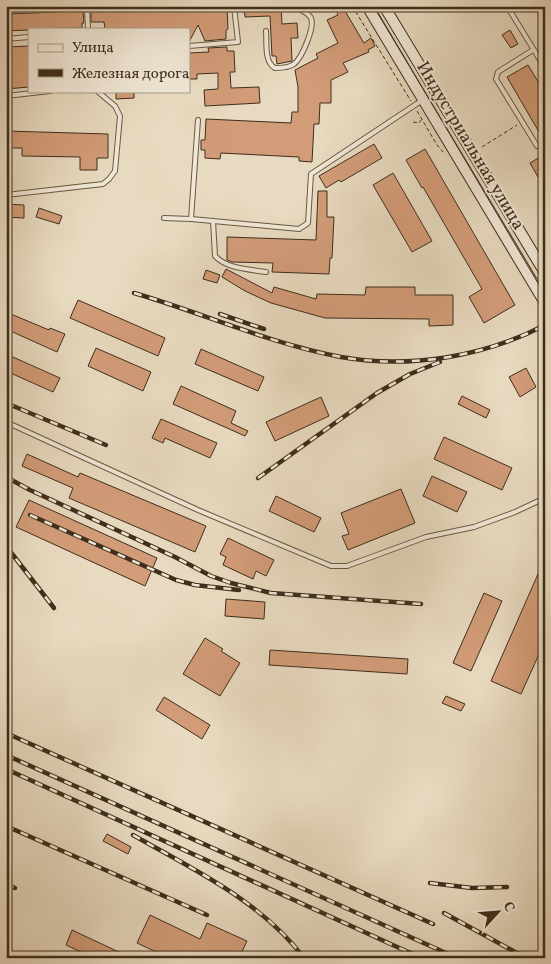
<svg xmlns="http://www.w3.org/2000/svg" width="551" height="964" font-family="Vollkorn,serif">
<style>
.building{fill:#d29c78;stroke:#3e2e1b}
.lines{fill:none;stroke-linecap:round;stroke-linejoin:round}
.service-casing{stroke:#685944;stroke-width:6}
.secondary-casing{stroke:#3e2e1b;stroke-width:12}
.path{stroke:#3e2e1b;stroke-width:1;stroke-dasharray:4 2.5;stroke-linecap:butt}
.service{stroke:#f0e7d6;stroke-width:4}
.secondary{stroke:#f0e7d6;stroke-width:10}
.tram{stroke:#3e2e1b;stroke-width:1}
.rail-casing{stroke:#3e2e1b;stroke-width:4.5}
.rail{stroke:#f0e7d6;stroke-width:2.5;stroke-dasharray:8;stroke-linecap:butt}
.labels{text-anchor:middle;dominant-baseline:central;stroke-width:4;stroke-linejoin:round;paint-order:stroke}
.street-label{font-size:18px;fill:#3e2e1b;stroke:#f0e7d6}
</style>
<rect width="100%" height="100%" fill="#e8dac0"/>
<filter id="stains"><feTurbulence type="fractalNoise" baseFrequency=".004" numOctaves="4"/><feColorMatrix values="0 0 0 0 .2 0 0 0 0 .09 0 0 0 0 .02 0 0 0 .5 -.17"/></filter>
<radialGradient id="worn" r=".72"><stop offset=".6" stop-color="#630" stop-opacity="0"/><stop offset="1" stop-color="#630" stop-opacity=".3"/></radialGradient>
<g class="building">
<path d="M177,6h50l1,23 -2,1v9l-21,2 -7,-16 -9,17v-13h-84l-1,-7h-13v-11z"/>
<path d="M244,6h37l1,18 15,-1 1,15h-7l1,23 -15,3 -1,-8h-4l-2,-40 -25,1z"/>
<path d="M334,6h8l22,37 7,-5 4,8 -7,4 1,2 -26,11 5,9 -17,8v23h-11l-1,21h-5l-2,38 -13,-1v-4l-78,-4 -1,6 -15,-1v-8h-4v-10h4l1,-21 85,4 1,-11h6v-25l-3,-17 23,-12 -2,-4 22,-11 -11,-23 11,-5z"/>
<path d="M83,11l1,12h-2v5l-53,1v1l-23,1v-17z"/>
<path d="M510,30l8,14 -7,4 -9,-13z"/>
<path d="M29,46v41l-23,2v-42z"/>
<path d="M227,47v4h7l1,21h-5l1,16 28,-1 1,16 -55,3 -1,-16 14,-1v-16l-21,1v5h-8v-26l20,-1 -1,-4z"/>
<path d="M528,65l17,28v35l-6,4 -32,-55z"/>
<path d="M116,91h18v7l-18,1z"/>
<path d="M6,131l102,3v24h-11v12h-17v-13l-58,-1v-8h-16z"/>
<path d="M374,144l8,14 -41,24 -2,-2 -13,8 -7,-12z"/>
<path d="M425,149l90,156 -31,18 -15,-26 13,-8 -59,-102 -1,1 -16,-28z"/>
<path d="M545,154v19l-7,4 -8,-14z"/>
<path d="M393,173l39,68 -20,11 -39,-67z"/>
<path d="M318,191h9v26h7l-2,41h-2l-1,16 -57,-2 1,-9 -41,-1 -5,-2v-23l89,3z"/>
<path d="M6,204l18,1v13l-18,-1z"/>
<path d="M39,208l23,8 -3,8 -23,-7z"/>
<path d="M226,269l46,24 2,-6 42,12 1,-5 48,1 1,-8h49v8h38v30l-24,1v-7l-104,-1 -54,-15 -26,-12 -23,-14z"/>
<path d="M206,270l14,5 -3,8 -14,-4z"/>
<path d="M78,300l87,38 -7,18 -88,-38z"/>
<path d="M6,312l43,18 1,-2 15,6 -8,18 -51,-23z"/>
<path d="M96,348l55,24 -8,19 -55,-25z"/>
<path d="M201,349l63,28 -6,14 -63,-27z"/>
<path d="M6,354l54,24 -7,14 -47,-21z"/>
<path d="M526,368l10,19 -16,10 -11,-20z"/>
<path d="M181,386l55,25 -5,12 17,8 -3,5 -72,-32z"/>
<path d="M462,396l28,14 -4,8 -28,-14z"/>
<path d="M321,397l8,19 -54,25 -9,-19z"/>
<path d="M161,419l56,24 -7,15 -45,-20 -2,5 -11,-5z"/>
<path d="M444,437l68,31 -10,22 -68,-31z"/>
<path d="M27,454l51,23 2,-4 126,53 -11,26 -126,-54 4,-10 -51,-22z"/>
<path d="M432,476l35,16 -10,20 -34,-16z"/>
<path d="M401,489l14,34 -67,27 -6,-14 7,-2 -8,-21z"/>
<path d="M276,496l45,22 -7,14 -45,-21z"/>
<path d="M29,500l128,58 -12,28 -129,-59z"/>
<path d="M228,538l46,22 -8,16 -10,-5 -3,8 -30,-14 3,-8 -6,-3z"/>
<path d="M538,574l7,3v64l-24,53 -30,-13z"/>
<path d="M484,593l18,8 -31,70 -18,-8z"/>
<path d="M226,599l39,3 -1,17 -39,-3z"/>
<path d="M205,638l18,11 -2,2 19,12 -20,33 -37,-22z"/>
<path d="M270,650l138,9 -1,15 -138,-9z"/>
<path d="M446,696l19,8 -4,7 -19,-8z"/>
<path d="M164,697l46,28 -8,14 -46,-29z"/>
<path d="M107,834l24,13 -3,7 -25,-13z"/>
<path d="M150,915l50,24 7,-16 40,18 -8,17h-70l-32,-15z"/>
<path d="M72,930l49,23 -2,5h-25l-28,-13z"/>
</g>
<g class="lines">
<defs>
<g id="service">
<path d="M87,6l1,23"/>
<path d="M507,6l38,62"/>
<path d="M266,31c1,12 -2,31 9,37 6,0 14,0 19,-4 8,-6 21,-37 17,-46 -4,-7 -11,-7 -16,-12"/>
<path d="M6,39l23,-2"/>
<path d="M189,46l49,-4 -4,-36"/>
<path d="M533,50l-35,22 -2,7 41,67"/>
<path d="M6,96l44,-5"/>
<path d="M6,195l97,-11 6,-5 6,-8 5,-55 -5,-10 -18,-15"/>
<path d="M164,218l27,1 108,10 9,-6 3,-49 110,-73"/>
<path d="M191,219l7,-99"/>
<path d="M213,221l2,35c12,13 34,13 51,16"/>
<path d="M6,422l192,88 133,56h16l79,-29 48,-10 41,-15 30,-14"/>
</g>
<g id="secondary">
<path d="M367,6l178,297"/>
<path d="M384,6l161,267"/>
</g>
</defs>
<use href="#service" class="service-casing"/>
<use href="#secondary" class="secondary-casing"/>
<g class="path">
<path d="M352,6l59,95"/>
<path d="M417,111l20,34 6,7"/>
<path d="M413,122l6,1 2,-3"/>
<path d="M482,147l35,-22"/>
</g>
<use href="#service" class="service"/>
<use href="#secondary" class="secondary"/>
<path class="tram" d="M374,6l171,289"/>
<defs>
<g id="rail">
<path d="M134,293c69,20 136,51 207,64 68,12 143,0 204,-32"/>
<path d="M220,314l44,15"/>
<path d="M6,403l100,42"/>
<path d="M6,477l24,13 145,67 36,19 20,7 40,10 150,11"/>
<path d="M258,478l119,-85 33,-19 30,-12"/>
<path d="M30,515l146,65 19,5 44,5"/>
<path d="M6,546l48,62"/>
<path d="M6,603l3,2"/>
<path d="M6,733l427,191"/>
<path d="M6,755l451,203"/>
<path d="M6,769l400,182 19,7"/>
<path d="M6,826l201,89"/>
<path d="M133,835c61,35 128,66 171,123"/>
<path d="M430,883l42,5 35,-1"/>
<path d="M6,884l9,4"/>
<path d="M444,913l82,45"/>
</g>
</defs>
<use href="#rail" class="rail-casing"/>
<use href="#rail" class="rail"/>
</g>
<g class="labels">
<g class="street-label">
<text transform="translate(470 146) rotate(59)">Индустриальная улица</text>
</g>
</g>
<rect width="551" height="964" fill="none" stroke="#e8dac0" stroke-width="25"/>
<rect x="8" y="8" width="536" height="949" fill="none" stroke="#3e2e1b" stroke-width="2.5"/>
<rect x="12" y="12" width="526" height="939" fill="none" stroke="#3e2e1b"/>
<rect x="28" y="28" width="162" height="65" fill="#f0e7d6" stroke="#a99d8b"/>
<rect x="38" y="44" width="25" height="8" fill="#f0e7d6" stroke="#a99d8b"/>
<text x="72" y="52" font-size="15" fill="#3e2e1b">Улица</text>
<rect x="38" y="69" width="25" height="8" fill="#3e2e1b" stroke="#a99d8b"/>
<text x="72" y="78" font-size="15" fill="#3e2e1b">Железная дорога</text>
<g transform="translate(498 912) rotate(64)" stroke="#f0e7d6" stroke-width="4" paint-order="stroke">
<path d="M0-4L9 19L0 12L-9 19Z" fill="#3e2e1b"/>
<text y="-8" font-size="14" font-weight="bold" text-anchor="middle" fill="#3e2e1b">С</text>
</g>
<rect width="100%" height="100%" filter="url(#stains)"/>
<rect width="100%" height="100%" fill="url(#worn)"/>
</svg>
